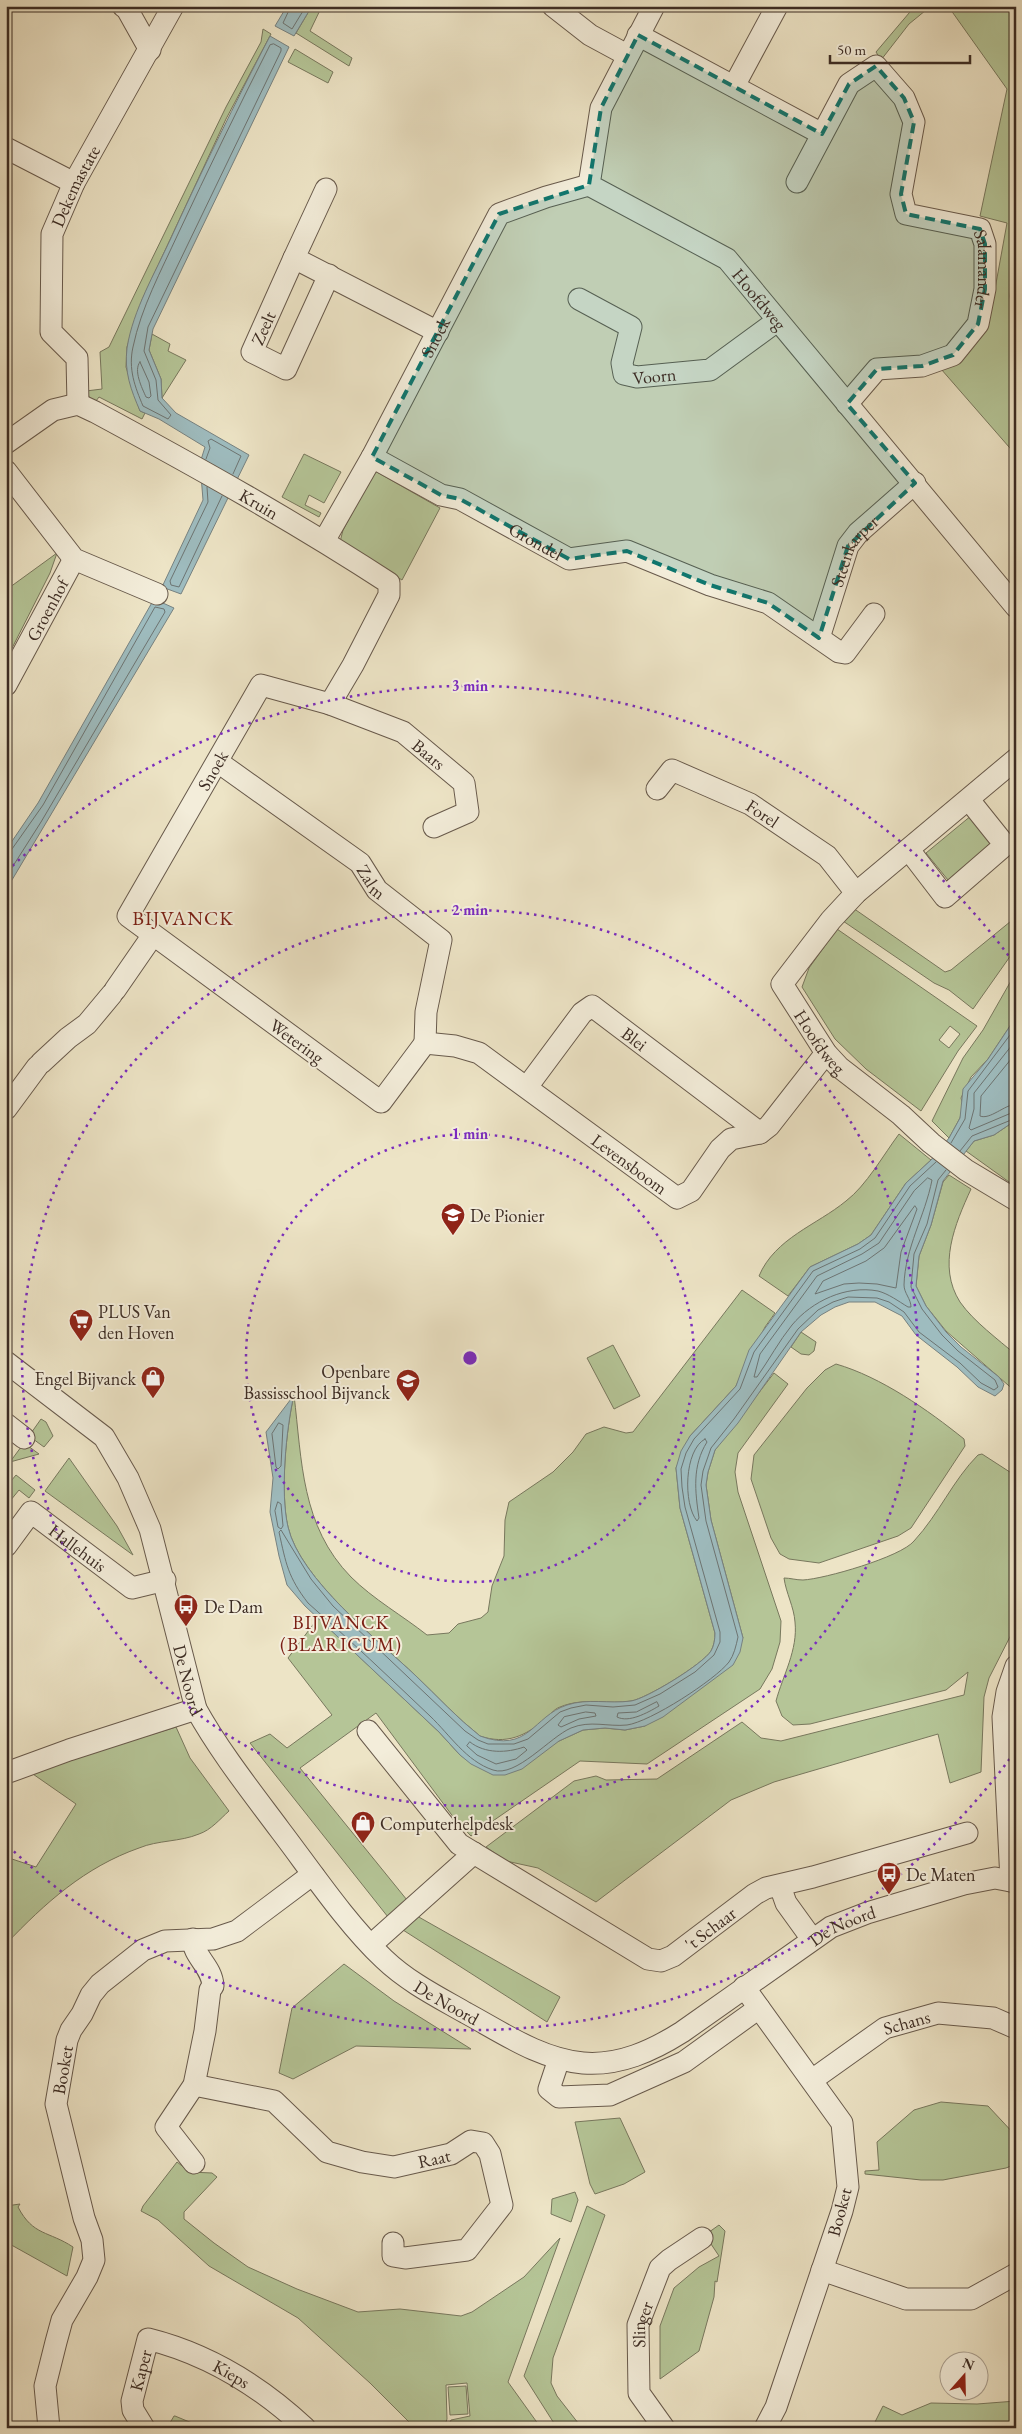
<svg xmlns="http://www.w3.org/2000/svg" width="1022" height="2434" font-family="'EB Garamond',serif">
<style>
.green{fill:#b5c597;stroke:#78785e;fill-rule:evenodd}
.water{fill:#9ebcbf;stroke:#778281}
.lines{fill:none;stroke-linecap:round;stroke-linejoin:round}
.shore{stroke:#6d7472;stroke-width:1}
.minor-casing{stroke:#685a4c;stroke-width:23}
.minor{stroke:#f3edda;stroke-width:21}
.marked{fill:#0f766e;fill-opacity:0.2;stroke:#0f766e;stroke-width:4;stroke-dasharray:10 6;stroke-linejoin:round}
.ring{fill:none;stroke:#7b2cbf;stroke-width:2.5;stroke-dasharray:2.5 5}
.labels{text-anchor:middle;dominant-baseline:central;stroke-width:4;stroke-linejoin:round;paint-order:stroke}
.street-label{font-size:18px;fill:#3c2c24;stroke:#f3edda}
.poi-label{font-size:18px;fill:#3c2c24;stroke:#f3edda;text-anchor:start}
.neighbourhood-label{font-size:19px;letter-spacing:1px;fill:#7a1f14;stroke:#f3edda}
.quarter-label{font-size:20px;letter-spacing:1px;fill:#7a1f14;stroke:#f3edda}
.centre{fill:#7b2cbf;stroke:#f3edda;stroke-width:2.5}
.ring-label{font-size:15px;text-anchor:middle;font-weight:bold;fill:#7b2cbf;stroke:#f3edda;stroke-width:4;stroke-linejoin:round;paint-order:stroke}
</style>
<rect width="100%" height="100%" fill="#ede4c6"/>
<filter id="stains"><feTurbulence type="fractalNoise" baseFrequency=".004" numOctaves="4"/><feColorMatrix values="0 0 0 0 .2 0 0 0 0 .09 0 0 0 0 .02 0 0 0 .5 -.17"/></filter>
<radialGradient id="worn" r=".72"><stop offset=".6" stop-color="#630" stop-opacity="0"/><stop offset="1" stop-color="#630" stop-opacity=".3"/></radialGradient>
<g class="green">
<path d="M312,6h10l-12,25 42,27 -3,8 -53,-33z"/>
<path d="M915,6h16l-22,18 -28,36 -5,-8z"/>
<path d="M948,6h68v243l-6,47 6,43v116l-75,-86 54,-80 12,-66 -27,-7 27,-127z"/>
<path d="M263,29l8,5 -45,85 -84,181 -15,47 -1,20 14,44 5,2 -3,6 -43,-22 -3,4 -6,-2 -4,-8 16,-2 -2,-37 9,-5 117,-240 35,-65z"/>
<path d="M295,49l38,23 -5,11 -40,-21z"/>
<path d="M152,334l18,10 -2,7 18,9 -24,38 -1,-19 -12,-29z"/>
<path d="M304,454l37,18 -17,31 -15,-8 -4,10 16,8 -2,4 -37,-20z"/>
<path d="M375,471l65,37 -38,72 -62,-38 3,-12z"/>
<path d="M57,553l-7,20 -44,87v-70z"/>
<path d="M972,815l22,26 -46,39 -22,-27z"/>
<path d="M853,908l92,64 6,-2 65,-53v31l-43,61 -24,-19 -15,-7 -91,-62z"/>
<path d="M837,929l140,97 -19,25 -37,60 -55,-42 -31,-30 -33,-52 7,-19zM950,1026l10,8 -11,14 -10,-8z"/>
<path d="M1016,972v45l-28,42 -17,18 -10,21 2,8 -3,12 -11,20 -17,-17 31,-63 20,-28z"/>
<path d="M1016,1120v67l-50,-36 8,-10 20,-6z"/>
<path d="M899,1134l32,26 -25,23 -35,52 -13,9 -48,23 -22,29 -29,-20c16,-38 58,-51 87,-75 20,-15 38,-47 53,-67z"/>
<path d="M949,1175l22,14c-16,35 -34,77 -11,113 14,20 38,37 56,53v37l-70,-61 -20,-25 -10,-20 3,-30 12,-31 12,-43z"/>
<path d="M742,1290l33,23 -10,14 -29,59 -46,50 -14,32 4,40 35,125c0,6 -1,13 -4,18 -8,13 -65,48 -80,50 -25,4 -47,-4 -71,6 -6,2 -10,8 -15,12 -19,17 -39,26 -65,17 -23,-18 -43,-40 -64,-60 -38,-36 -116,-97 -128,-149 -8,-34 -2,-98 6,-132 8,66 7,131 57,182 22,22 52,39 76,58l22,-2 9,-9 23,-6 7,-6 4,-26 12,-30 1,-36 4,-18 44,-30 20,-20 13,-18 18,-7 22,6 7,-1z"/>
<path d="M801,1332l15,10 -2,9 -5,4 -8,-1 -10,-7z"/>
<path d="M613,1345l27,51 -26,13 -27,-51z"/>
<path d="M836,1364c45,13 92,46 128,75l1,7 -54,82 -13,8 -79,27 -30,-4 -9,-5 -9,-16 -20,-59 3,-24 53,-67 18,-18z"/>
<path d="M774,1373l14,11 -50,69 -3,19 3,20 43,129 -1,21 -8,27 -12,20 -113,75 -67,-3 -109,75 -17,-18 -78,-105 -76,55 107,132 -19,17 -138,-174 20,-9 17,14 45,-33 -44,-57 30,-40 121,114 21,23 20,13 79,-27 24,-11 22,-2 20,2 20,-4 98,-88 -32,-118 -5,-35 2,-13 7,-22z"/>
<path d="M41,1419l5,3 7,14 -9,11 -15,-11z"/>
<path d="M24,1443l15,11 -29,8z"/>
<path d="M982,1454l34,22v149l-27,53 -5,19 -3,75 -31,11 -12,-49 -164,48 -43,18 -135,102 -58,-34 -32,-7 -20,-14 88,-66 22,-5 10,4 51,-1 85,-57 19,16 20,3 183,-46 4,-23 -22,18 -136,34 -17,1 -11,-9 -6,-15c7,-26 22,-51 19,-79 -1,-15 -9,-29 -11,-44 6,0 12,2 19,2 21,-1 98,-23 111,-39 25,-27 39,-61 64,-86z"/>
<path d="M69,1458l48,68 16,29 -88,-64z"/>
<path d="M16,1475l19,15 -6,8 -10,-8 -13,16v-19z"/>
<path d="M176,1727l14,31 39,53c-9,8 -18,19 -30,23 -19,8 -41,6 -60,14 -54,19 -94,55 -133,96v-87l30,10 40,-63 -46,-32z"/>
<path d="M417,1916l143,81 -13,25 -144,-92z"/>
<path d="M344,1964l50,37 77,48 -115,-3 -63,33 -14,-6 13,-65z"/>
<path d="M941,2102l47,4 28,30v28l-10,4 -63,12h-22l-56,-6v-3l14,-1 -2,-28 37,-32z"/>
<path d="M620,2118l25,54 -21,12 -29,10 -5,-10 -15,-62z"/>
<path d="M177,2162l13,10 22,1 5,4 -33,35v7l30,24 34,24 49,22 61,23 42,-3 61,7 11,-4 52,-35 36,-39 -52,144 33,46h-94l4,-8 19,-4 -3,-33 -21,2 1,34 -3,9h-29l-45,-45 -72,-65 -89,-52 -51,-46 -17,-9 2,-5z"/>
<path d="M575,2192l3,8 -7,22 -20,-8 1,-15z"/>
<path d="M20,2204l-2,3c15,29 31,24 55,40l-6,29 -61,-34v-36z"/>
<path d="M587,2206l18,9 -52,143 -2,25 6,13 25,32h-25l-33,-52z"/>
<path d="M719,2225l6,6 -8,51 -2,-1 -1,16 -15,54 -39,28v-53l14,-38 25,-21 20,-11 -14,-21z"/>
<path d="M466,2386l2,28 -18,1 -2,-28z"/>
<path d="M1016,2401v27h-144l11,-22 19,9 29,-12 46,1z"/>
<path d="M174,2416h1l29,12h-37z"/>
</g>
<g class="water">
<path d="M287,6h25l-18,30 -19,-10z"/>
<path d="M270,36l19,11 -136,282 -4,21 12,29 1,19 14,15 73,42 -68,139 -19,-7 41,-87 -3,-37 5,-16 -46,-28 -19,-8c-9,-21 -16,-39 -13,-63 6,-38 28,-75 44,-110 31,-68 64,-135 99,-202z"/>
<path d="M154,599l20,9 -168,282v-40l32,-47z"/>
<path d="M1016,1017v103l-22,15 -20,6 -31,40 -12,44 -12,31 -3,30 10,20 20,26 15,15 38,30 5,7 -2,6 -7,6 -17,-9 -21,-20 -41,-32 -14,-19 -27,-14h-26l-14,5 -14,8 -20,17 -63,91 -23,27 -7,22 -2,13 5,35 32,118 -3,14 -7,13 -70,52 -18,9 -20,4 -20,-2 -22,2 -24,11 -37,28 -17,6h-12l-22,-11 -11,-9 -21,-23 -134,-126 -18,-21 -8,-29 -9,-44 3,-34 -7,-46 28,-37c-8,34 -14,98 -6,132 12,52 90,113 128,149 21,20 41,42 64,60 49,18 53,-20 87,-31 21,-7 42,-1 64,-4 15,-2 72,-37 80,-50 3,-5 4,-12 4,-18l-35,-125 -4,-40 5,-17 9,-15 46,-50 13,-36 61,-83 48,-23 13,-9 35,-52 25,-23 18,-22 11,-20 3,-29 25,-30z"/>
</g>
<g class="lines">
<g class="shore">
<path d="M291,6l-8,17 9,6 14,-23"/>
<path d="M274,44l7,4v3l-133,276 -4,24 12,29 2,20 13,15 -3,4 -25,-13c-8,-19 -15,-37 -10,-59 8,-39 28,-76 45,-113 30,-64 60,-126 92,-189z"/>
<path d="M140,362l9,20 2,14 -2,2 -3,-1c-4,-9 -13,-27 -6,-35z"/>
<path d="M206,459l4,-11 -2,-7 3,-2 30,17 -8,18"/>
<path d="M207,487l1,15 -38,79 1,4 8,2 43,-91"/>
<path d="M6,852l6,-3 31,-44 112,-198 9,2 1,3 -124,210 -35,55"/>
<path d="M1016,1040l-42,53v16l-5,19 2,2 45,-19"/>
<path d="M1016,1053l-35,43 -1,20c10,4 24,-11 36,-12"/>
<path d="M951,1143l14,-24 3,-28 48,-64"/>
<path d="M960,1151l12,-15 44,-18"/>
<path d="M936,1162l-26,24 -35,52 -15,11 -47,22 -59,81 -14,37 -46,50 -8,14 -5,16 1,18 3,20 35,125v10l-6,13 -19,17 -35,22 -25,11 -22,2 -27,-2 -15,3 -11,4 -32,27 -14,5h-26l-10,-4 -13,-9 -132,-125 -22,-27 -30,-49 -2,2c7,32 9,45 29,71 42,37 82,75 122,113 20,19 36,45 63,54 23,8 57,-33 78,-42 19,-8 37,-1 56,-3 23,-3 88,-45 102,-63 5,-7 7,-16 9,-25l-32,-116 -5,-36 2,-14 8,-23 23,-29 64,-90 20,-19 15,-8 15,-5 29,1 12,4 15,10 15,20 41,31 21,20 13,7 4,-3 -3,-7 -37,-29 -16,-16 -20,-26 -11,-22 3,-33 13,-30 11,-44 8,-10"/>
<path d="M928,1178l4,2c-7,36 -27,68 -28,105 0,8 7,14 7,22h-3c-10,-6 -19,-13 -30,-16 -32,-6 -66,10 -86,34 -13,16 -23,35 -35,52h-3l6,-23 57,-78 45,-22 17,-11 35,-52z"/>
<path d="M915,1206l2,3 -16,43 -5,36 -19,-4 -18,-1 -15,1 -29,10 8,-13 43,-20 18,-13z"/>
<path d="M279,1423l4,2 -2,41 -3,3 -2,-2 -4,-33z"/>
<path d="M705,1439l2,3c-15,24 -12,49 -8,76l-2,3c-14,-17 -13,-71 8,-82z"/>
<path d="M278,1502l3,2 2,22 -2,3 -3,-2 -3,-16z"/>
<path d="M657,1702l2,4c-12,7 -30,17 -42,11l1,-4 18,-1z"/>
<path d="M586,1712l9,1 1,3 -17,3 -18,8 -3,-2 6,-8z"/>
<path d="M470,1742c15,12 37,11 54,5l3,3 -11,9 -20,5 -19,-9 -10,-9z"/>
</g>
<defs>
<g id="minor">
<path d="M123,6l4,3 23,41"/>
<path d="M553,6l37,29 37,20"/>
<path id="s1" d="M654,6l-53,102 -12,77 138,74 289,348"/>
<path d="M638,35l184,99"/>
<path d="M734,86l43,-80"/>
<path d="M6,148l68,35"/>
<path id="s2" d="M797,182l52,-98 27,-18 28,32 10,24 -13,72 5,20 74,15 5,15v45l-7,35 -25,31 -31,11 -45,3 -30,35"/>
<path d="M326,189l-32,69 144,74"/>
<path d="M294,258l-42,94 34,17 43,-94"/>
<path id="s3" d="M579,299l52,28 -9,36 2,11 13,3 73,-7 67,-49"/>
<path id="s4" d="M78,404l-1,-46 -26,-26 1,-98 22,-51 99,-177"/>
<path id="s5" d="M6,443l47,-33 25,-6 17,8c100,54 199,109 294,171v12l-36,70 -23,39"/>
<path id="s6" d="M372,457l69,38 19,4 109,60 58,-8 83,34 58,18 71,49 6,1 29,-39"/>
<path d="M6,471l68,88 83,35"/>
<path id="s7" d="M324,541l48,-84 127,-243 47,-17 43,-12"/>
<path id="s8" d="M819,638l29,-92 10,-13 57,-50"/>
<path id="s9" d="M6,685l68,-126"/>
<path id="s10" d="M1016,759l-160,134 -25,27 -49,64 44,69 13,14 62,48 30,28 35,27 50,30"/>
<path id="s11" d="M218,762l142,101 17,27 64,50 -15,72 -1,31"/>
<path id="s12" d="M657,789l15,-19 78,34 77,52 29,37"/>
<path d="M909,850l36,47 60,-52 -36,-45"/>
<path d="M115,990l38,-55"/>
<path id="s13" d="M425,1043l-44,59 -253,-186 133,-231 69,19 73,28 61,51 4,29 -34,15"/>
<path id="s14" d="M425,1043l30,3 24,7 198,145 14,-7 29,-42 11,-10 29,-6 9,-7 57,-73"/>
<path d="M41,1063l27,-25 19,-14 25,-30"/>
<path id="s15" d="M527,1087l55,-74 10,-7 168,127"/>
<path d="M6,1109l31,-42"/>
<path id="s16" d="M6,1362l98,75 24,41 22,51 46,180c24,43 55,82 84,121 32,42 66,93 104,129 24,23 54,38 82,54 37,20 74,46 117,50 36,3 69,-12 99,-31l149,-105 36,-14 97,-29 31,-6 21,4"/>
<path d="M6,1424l18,14"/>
<path id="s17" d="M6,1546l25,-34 101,76 33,-8"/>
<path id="s18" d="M368,1731l91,113 189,115 13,2 12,-5 82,-62 11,-6 47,-11 154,-44"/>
<path d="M6,1773l63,-23 127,-41"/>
<path d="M1011,1881l-8,-164 4,-25 9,-26"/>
<path d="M780,1886l6,17 26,36"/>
<path d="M193,1939c0,18 19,27 20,47l-3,4 -5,41 -11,54 -28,42 28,36"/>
<path d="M371,1945l103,-92"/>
<path d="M744,1987l98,136 6,64 -6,24 -66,196 -11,21"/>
<path d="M559,2059l-10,30 10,8 51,-2 74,-33 75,-54"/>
<path id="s19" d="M812,2080l73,-52 53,-15 55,5 23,10"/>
<path id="s20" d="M194,2085l80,16 53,51 35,10 32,5 57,-13 20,-13 12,2 7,11 12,51 -35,45 -62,8 -12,-2v-13"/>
<path d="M822,2270l84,29h65l45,-25"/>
<path id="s21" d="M49,2428l-4,-42 11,-44 6,-22 25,-43 7,-17 -2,-20 -8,-22 -28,-114 11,-64 4,-10 11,-16 9,-19 9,-11 43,-34 22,-9 48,-2 24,-8 68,-51 9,-4"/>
<path id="s22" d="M144,2428l-11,-18 -1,-9 16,-62c60,15 112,47 157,89"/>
<path id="s23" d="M664,2428l-25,-35 -1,-68 22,-57 9,-8 33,-22"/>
</g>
</defs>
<use href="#minor" class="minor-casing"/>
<use href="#minor" class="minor"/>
</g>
<path class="marked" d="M638,35l184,99 27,-50 27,-18 28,32 10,24 -13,72 5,20 74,15 5,15v45l-7,35 -25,31 -31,11 -45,3 -30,35 68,79 -67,63 -29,92 -51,-35 -58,-18 -83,-34 -58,8 -109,-60 -19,-4 -69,-38 127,-243 90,-29 12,-77z"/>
<g class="ring">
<circle cx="470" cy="1358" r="224"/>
<circle cx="470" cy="1358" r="448"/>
<path d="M1014 1753A672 672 0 0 1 7 1845M7 871A672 672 0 0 1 1014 963"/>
</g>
<defs>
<symbol id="school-pin" viewBox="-11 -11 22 30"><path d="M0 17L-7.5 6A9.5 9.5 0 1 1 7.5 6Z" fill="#8f2418" stroke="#f3edda"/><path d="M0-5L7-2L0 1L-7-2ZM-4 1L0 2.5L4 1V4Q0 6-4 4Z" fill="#fff"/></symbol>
<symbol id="supermarket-pin" viewBox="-11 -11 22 30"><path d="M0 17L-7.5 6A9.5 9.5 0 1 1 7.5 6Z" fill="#8f2418" stroke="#f3edda"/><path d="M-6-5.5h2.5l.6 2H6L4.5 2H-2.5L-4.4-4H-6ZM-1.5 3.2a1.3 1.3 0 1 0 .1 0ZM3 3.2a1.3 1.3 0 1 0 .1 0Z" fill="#fff"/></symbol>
<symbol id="shop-pin" viewBox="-11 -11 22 30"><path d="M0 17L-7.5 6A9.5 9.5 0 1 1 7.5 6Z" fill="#8f2418" stroke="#f3edda"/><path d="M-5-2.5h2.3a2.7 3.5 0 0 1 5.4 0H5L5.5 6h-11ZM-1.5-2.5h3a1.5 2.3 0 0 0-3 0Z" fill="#fff"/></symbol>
<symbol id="bus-pin" viewBox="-11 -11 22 30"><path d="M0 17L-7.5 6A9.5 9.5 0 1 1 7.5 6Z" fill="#8f2418" stroke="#f3edda"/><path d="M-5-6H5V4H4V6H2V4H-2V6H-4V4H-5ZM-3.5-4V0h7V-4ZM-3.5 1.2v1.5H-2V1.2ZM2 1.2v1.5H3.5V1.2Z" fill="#fff"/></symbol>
</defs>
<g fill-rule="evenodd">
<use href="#school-pin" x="439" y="1201" width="28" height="38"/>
<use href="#supermarket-pin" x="67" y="1307" width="28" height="38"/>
<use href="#shop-pin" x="139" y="1364" width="28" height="38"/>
<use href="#school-pin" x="394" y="1367" width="28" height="38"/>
<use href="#bus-pin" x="172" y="1592" width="28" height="38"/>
<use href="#shop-pin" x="349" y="1809" width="28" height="38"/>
<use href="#bus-pin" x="875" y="1860" width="28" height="38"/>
</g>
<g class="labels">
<g class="street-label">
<text stroke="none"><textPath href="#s4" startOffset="234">Dekemastate</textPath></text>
<text stroke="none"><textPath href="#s2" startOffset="422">Salamander</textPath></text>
<text stroke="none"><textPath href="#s1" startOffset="401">Hoofdweg</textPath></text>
<text transform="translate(263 328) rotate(-66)">Zeelt</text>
<text stroke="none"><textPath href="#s7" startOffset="232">Snoek</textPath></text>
<text stroke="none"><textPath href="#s3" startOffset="138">Voorn</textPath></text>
<text stroke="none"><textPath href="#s5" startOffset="290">Kruin</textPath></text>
<text stroke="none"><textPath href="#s6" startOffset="185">Grondel</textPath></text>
<text stroke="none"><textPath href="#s8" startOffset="95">Steenkarper</textPath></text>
<text stroke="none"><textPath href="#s9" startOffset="86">Groenhof</textPath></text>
<text stroke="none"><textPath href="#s13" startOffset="838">Baars</textPath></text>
<text stroke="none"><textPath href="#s13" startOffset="556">Snoek</textPath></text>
<text stroke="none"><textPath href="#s12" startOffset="125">Forel</textPath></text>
<text stroke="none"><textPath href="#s11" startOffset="196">Zalm</textPath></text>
<text stroke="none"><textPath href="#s15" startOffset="158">Blei</textPath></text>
<text stroke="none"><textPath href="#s10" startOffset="395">Hoofdweg</textPath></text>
<text transform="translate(297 1041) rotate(36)">Wetering</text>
<text stroke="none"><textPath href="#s14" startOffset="242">Levensboom</textPath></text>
<text stroke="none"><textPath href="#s17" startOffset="101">Hallehuis</textPath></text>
<text stroke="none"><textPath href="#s16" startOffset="382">De Noord</textPath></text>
<text stroke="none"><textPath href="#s16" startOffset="1251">De Noord</textPath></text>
<text stroke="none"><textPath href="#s18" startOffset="439">'t Schaar</textPath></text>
<text stroke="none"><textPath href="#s16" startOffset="802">De Noord</textPath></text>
<text stroke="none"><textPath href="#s19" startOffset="112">Schans</textPath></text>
<text stroke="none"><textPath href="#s21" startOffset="374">Booket</textPath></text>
<text stroke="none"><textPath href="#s20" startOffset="265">Raat</textPath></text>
<text transform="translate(839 2212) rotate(-75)">Booket</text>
<text stroke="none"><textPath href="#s23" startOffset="112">Slinger</textPath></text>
<text stroke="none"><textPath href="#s22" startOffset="62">Kaper</textPath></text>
<text stroke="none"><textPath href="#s22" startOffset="185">Kieps</textPath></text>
</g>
<g class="poi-label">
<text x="470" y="1215">De Pionier</text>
<text x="98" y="1311">PLUS Van<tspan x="98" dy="21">den Hoven</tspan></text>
<text x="390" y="1371" text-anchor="end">Openbare<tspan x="390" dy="21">Bassisschool Bijvanck</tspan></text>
<text x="136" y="1378" text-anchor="end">Engel Bijvanck</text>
<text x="204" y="1606">De Dam</text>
<text x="380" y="1823">Computerhelpdesk</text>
<text x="906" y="1874">De Maten</text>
</g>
<g class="neighbourhood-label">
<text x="341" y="1622">BIJVANCK<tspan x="341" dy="22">(BLARICUM)</tspan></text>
</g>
<g class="quarter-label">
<text x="183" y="918">BIJVANCK</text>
</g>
</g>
<circle cx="470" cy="1358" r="8" class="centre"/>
<g class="ring-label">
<text x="470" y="691">3 min</text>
<text x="470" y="915">2 min</text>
<text x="470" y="1139">1 min</text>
</g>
<rect width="1022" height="2434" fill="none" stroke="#ede4c6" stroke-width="25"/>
<rect x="8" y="8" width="1007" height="2419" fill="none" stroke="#3c2c24" stroke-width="2.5"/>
<rect x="12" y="12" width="997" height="2409" fill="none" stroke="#3c2c24"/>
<g transform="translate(964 2376) rotate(20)"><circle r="24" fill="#f3edda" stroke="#aaa091"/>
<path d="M0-4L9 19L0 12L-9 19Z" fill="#8f2418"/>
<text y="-8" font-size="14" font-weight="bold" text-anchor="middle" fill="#3c2c24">N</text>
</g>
<path d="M830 55v8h140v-8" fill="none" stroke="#3c2c24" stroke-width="2.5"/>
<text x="837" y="55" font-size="15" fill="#3c2c24" stroke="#f3edda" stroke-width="4" paint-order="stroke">50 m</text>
<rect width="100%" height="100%" filter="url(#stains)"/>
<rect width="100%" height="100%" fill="url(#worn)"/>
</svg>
